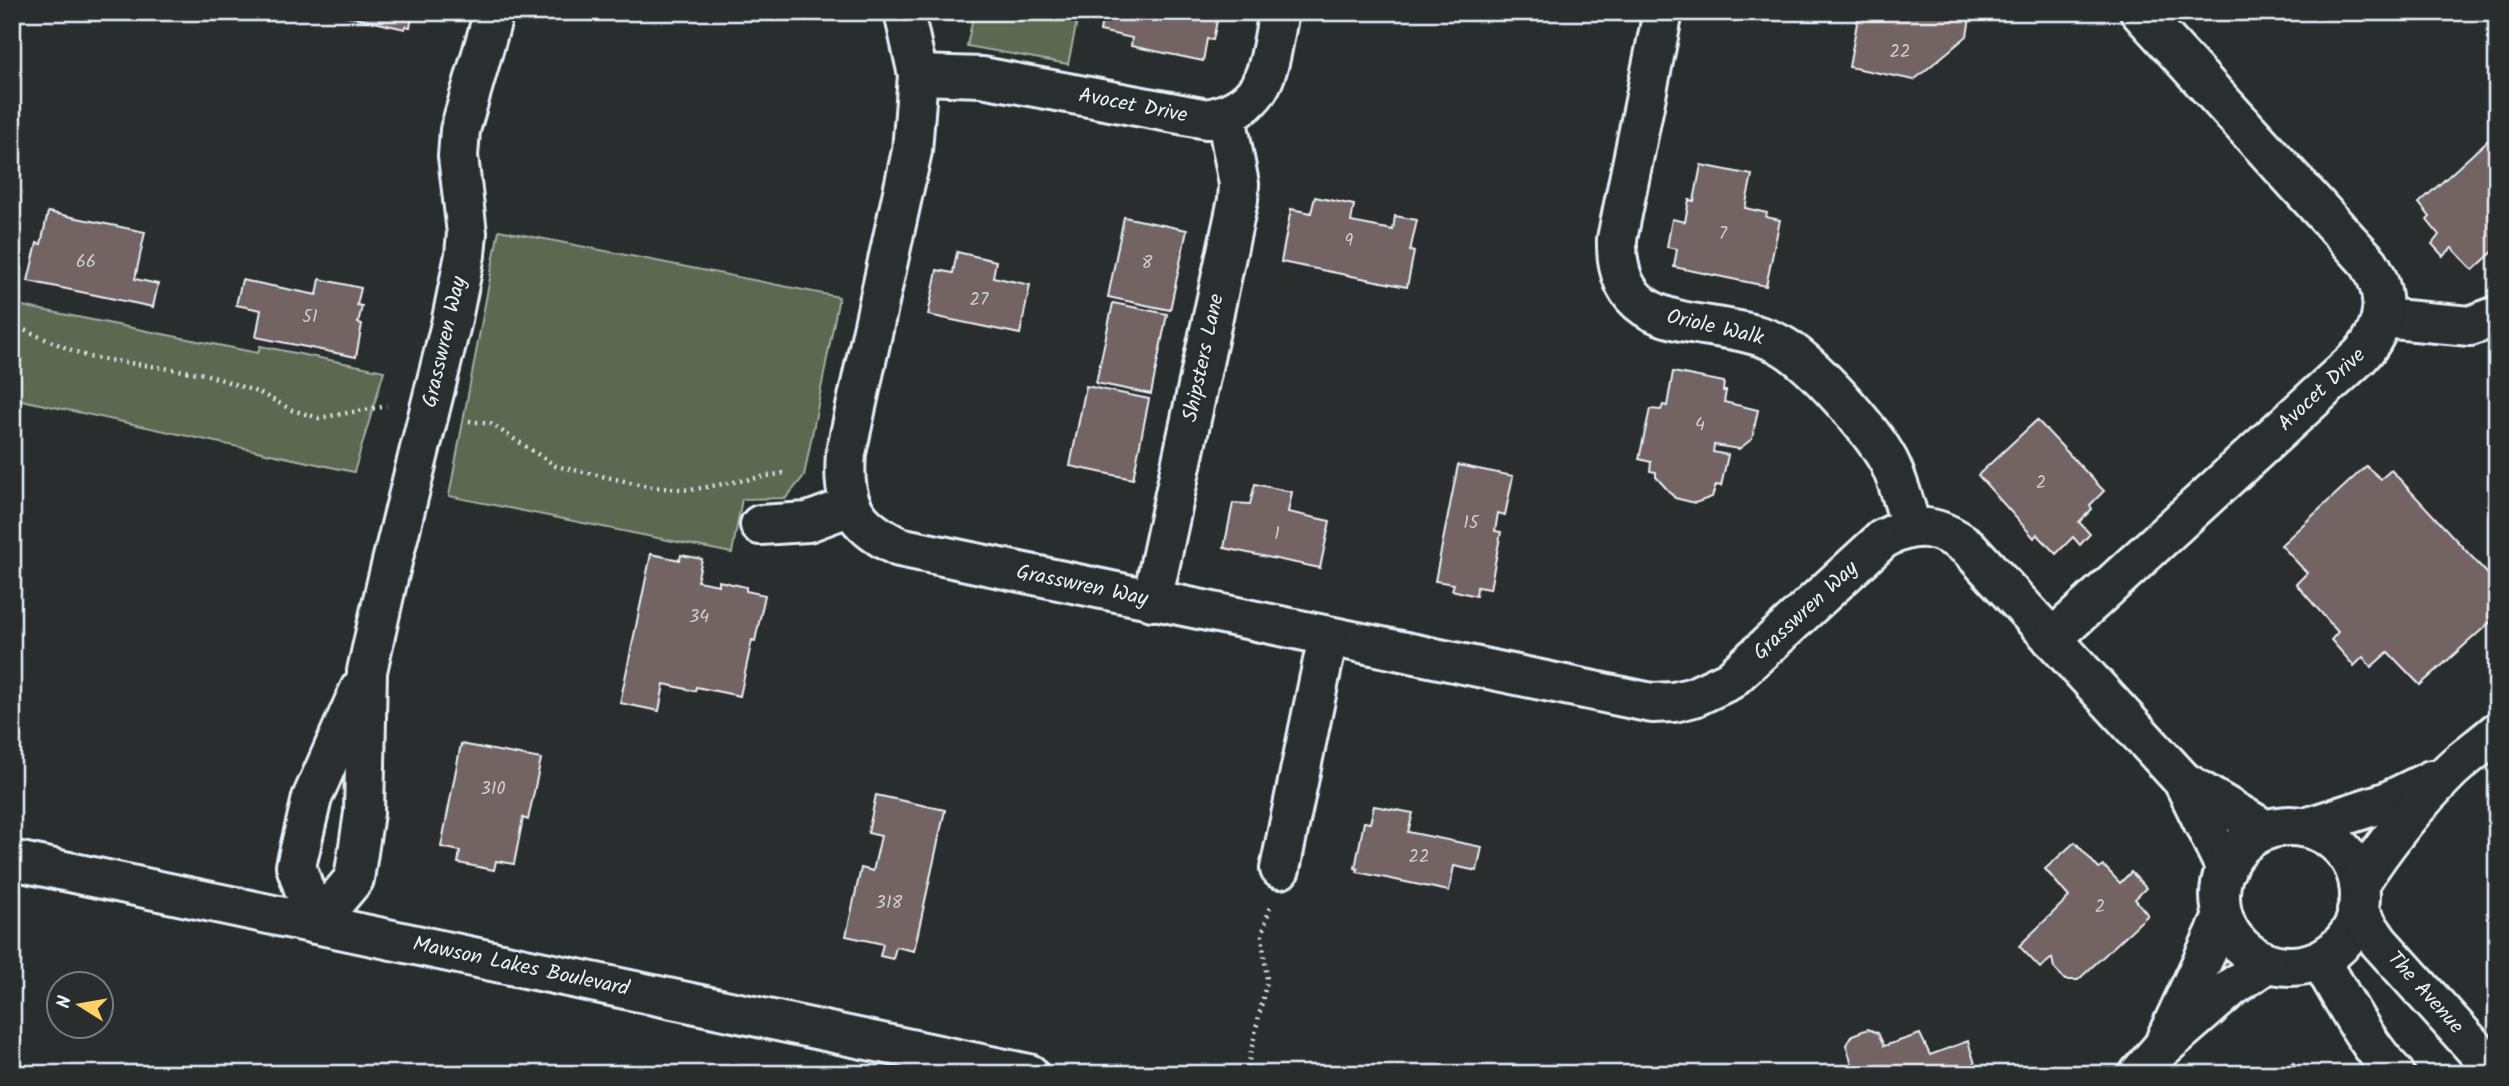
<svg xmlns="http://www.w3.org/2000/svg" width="2509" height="1086" font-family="Kalam,sans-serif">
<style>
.green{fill:#5c6850;stroke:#a2aca4;stroke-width:2}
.building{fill:#736462;stroke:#e8f1f8;stroke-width:2}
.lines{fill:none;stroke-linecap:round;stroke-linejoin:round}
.minor-casing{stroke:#e8f1f8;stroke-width:44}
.path{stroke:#e8f1f8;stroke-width:4.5;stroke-dasharray:2 5;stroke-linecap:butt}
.minor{stroke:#2a2d2e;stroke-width:38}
.labels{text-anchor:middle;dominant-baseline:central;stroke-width:5;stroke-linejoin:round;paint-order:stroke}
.number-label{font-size:18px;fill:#cbced2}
.street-label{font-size:21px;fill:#e8f1f8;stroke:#2a2d2e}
</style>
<rect width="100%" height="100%" fill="#2a2d2e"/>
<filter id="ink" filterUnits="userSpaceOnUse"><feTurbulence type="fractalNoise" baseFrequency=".0143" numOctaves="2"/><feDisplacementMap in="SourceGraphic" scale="14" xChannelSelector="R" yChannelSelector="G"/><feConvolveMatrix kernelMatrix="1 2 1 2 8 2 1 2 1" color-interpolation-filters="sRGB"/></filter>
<g filter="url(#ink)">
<g class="green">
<path d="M974,12h105l-11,52 -101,-18z"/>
<path d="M499,230l340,67 -35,179 -18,22 -44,1 -10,54 -283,-57z"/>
<path d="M12,304l246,49 2,-7 124,25 -30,101 -342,-74z"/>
</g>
<g class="building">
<path d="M329,12h84l-3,15 -5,-1v3z"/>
<path d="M1103,12h109l-1,3 7,1 -5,24 -6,-1 -4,22 -72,-15 1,-8 -32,-7z"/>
<path d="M1859,12h112l-4,24 -53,44 -65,-13z"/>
<path d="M2497,132v116l-24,22 -21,-22 -9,8 -11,-12 7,-9 -12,-15 3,-3 -11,-14z"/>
<path d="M1701,165l51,10 -7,33 22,5 -1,4 14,3 -14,66 -92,-19 3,-18 -10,-2 5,-28 13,3 4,-22 5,1z"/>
<path d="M1315,197l39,8 -3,17 42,8 2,-14 22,4 -7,31 4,1 -7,35 -126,-25 10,-53 20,4z"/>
<path d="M48,212l97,20 -10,47 23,5 -5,23 -125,-26 9,-38 4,1z"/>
<path d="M1124,217l63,13 -17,80 -62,-13z"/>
<path d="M957,252l39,9 -3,16 37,8 -10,49 -92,-19 9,-45 16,3z"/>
<path d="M320,279l41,9 -4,17 5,1 -4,17 4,1 -6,33 -100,-20 5,-27 -25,-5 6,-25 75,15z"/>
<path d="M1113,303l54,11 -16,80 -55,-11z"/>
<path d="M1673,372l51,10 -1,9h3l-2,11 34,8 -6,29 -13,10 -25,-4 -1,7 15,3 -7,31 -5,-1 -4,12 -17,6 -20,-5 -19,-21v-5l-6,-1 1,-9 -12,-3 11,-50 11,1 2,-5 4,1z"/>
<path d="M1086,386l63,13 -16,80 -63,-13z"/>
<path d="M2037,420l67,71 -14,14 2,4 -13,13 11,12 -10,11 -7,-8 -17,17 -19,-20 -3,4 -56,-63z"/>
<path d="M1458,465l55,11 -8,39 -7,-2 -3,18 6,1 -11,57 -13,-2 -1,9 -24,-6 2,-6 -19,-3z"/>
<path d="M2366,466l15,13 10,-9 106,114v32l-77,69 -32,-33 -17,15 -8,-10 -9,9 -23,-26 7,-8 -42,-48 11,-11 -26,-28z"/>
<path d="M1255,484l37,8 -4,20 42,9 -10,47 -96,-20 9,-45 17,1z"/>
<path d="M651,554l29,6 1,-5 21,4 -5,22 22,4v-4l27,6v4l19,4 -10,46 -3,-1 -12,56 -44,-9 -1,4 -31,-7 -5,27 -39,-8z"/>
<path d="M461,744l80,15 -13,61 -5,-2 -9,46 -18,-3 -2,9 -36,-7 2,-12 -19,-4z"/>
<path d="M876,795l69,15 -31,141 -18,-4 -3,12 -13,-3 3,-12 -37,-8 15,-68 12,3 8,-35 -13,-3z"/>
<path d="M1374,806l39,7 -5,19 74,15 -5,24 -23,-5 -5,25 -92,-19 1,-3 -3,-1 9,-46 6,1z"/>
<path d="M2075,842l24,27 5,-3 16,17 11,-11 15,16 -11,11 13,16 -70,65h-13l-11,-12 -2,-10 -12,10 -21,-22 50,-49 -24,-28z"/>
<path d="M1868,1029l10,4 6,13 36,-12 10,21 38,-14 10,33h-123l-9,-29 6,-10z"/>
<path d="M2293,1062l9,12h-23z"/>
</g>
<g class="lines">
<defs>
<g id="minor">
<path d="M904,12l14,63 -6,76 -66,302c-4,50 7,72 53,94l753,156 22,-1 20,-5 36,-17 153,-141c33,-18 55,-14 85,8l215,234 43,88"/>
<path d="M1663,12l-46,227c-3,107 102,72 164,106 31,17 91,85 108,117 10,20 16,44 22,65"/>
<path d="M918,75l64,2 225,42c63,-12 61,-54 72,-107"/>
<path d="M2382,318l88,8 27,-10"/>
<path d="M760,525l48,-3 43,-16"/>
<path d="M1152,601l86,-401 1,-16 -13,-69"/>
<path d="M2052,639l308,-283c26,-28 30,-60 9,-93l-229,-251"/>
<path d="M2183,781l83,49"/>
<circle cx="2290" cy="896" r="70"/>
<path d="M2308,827l78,-25 45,-22"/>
<path d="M12,860l1017,214"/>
<path d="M1280,869l48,-232"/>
<path d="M2359,884c26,-41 57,-79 92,-114 14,-13 31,-25 46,-38"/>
<path d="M2357,910l22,32 118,131"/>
<path d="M316,924l38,-45 10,-66 3,-142 20,-89 64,-258 14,-69 2,-22 -9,-77 2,-26 34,-118"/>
<path d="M316,924l-20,-58 16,-68 48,-109"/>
<path d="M2320,960c23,38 44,81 75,114"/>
<path d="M2166,1039l57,-122"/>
<path d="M2139,1074l21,-24 71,-62 36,-25"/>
</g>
</defs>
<use href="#minor" class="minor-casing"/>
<g class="path">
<path d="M12,325l76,32 117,17 55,19 32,17 27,8 68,-12"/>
<path d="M469,421l22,3 65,42 96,21 38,3 94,-17"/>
<path d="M1246,1074l21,-94 -5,-45 8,-28"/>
</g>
<use href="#minor" class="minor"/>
</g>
</g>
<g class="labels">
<g class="number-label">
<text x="1900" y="52">22</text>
<text x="1723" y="234">7</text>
<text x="1349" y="241">9</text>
<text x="86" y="262">66</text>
<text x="1147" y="263">8</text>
<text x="979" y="300">27</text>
<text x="310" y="317">51</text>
<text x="1700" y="425">4</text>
<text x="2041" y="483">2</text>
<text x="1471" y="523">15</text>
<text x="1277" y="534">1</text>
<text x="699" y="617">34</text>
<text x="493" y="789">310</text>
<text x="1419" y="857">22</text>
<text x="889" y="903">318</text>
<text x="2100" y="907">2</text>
</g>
<g class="street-label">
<text transform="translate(1133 106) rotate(11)">Avocet Drive</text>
<text transform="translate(1715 328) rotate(13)">Oriole Walk</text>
<text transform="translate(445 342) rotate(-77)">Grasswren Way</text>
<text transform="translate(1204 358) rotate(-78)">Shipsters Lane</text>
<text transform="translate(2322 390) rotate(-43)">Avocet Drive</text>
<text transform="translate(1082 586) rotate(12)">Grasswren Way</text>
<text transform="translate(1806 611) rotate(-43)">Grasswren Way</text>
<text transform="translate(521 967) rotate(12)">Mawson Lakes Boulevard</text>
<text transform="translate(2425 993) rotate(48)">The Avenue</text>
</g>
</g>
<rect width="2509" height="1086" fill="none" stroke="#2a2d2e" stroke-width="42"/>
<rect x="21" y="21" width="2467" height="1044" fill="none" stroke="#e8f1f8" stroke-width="2.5" filter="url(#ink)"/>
<g transform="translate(80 1005) rotate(281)"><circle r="33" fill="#2a2d2e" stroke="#767b7f" stroke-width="2"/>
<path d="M0-5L12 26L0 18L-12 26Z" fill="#ffd166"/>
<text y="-10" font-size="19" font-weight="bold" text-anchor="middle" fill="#e8f1f8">N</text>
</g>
</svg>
